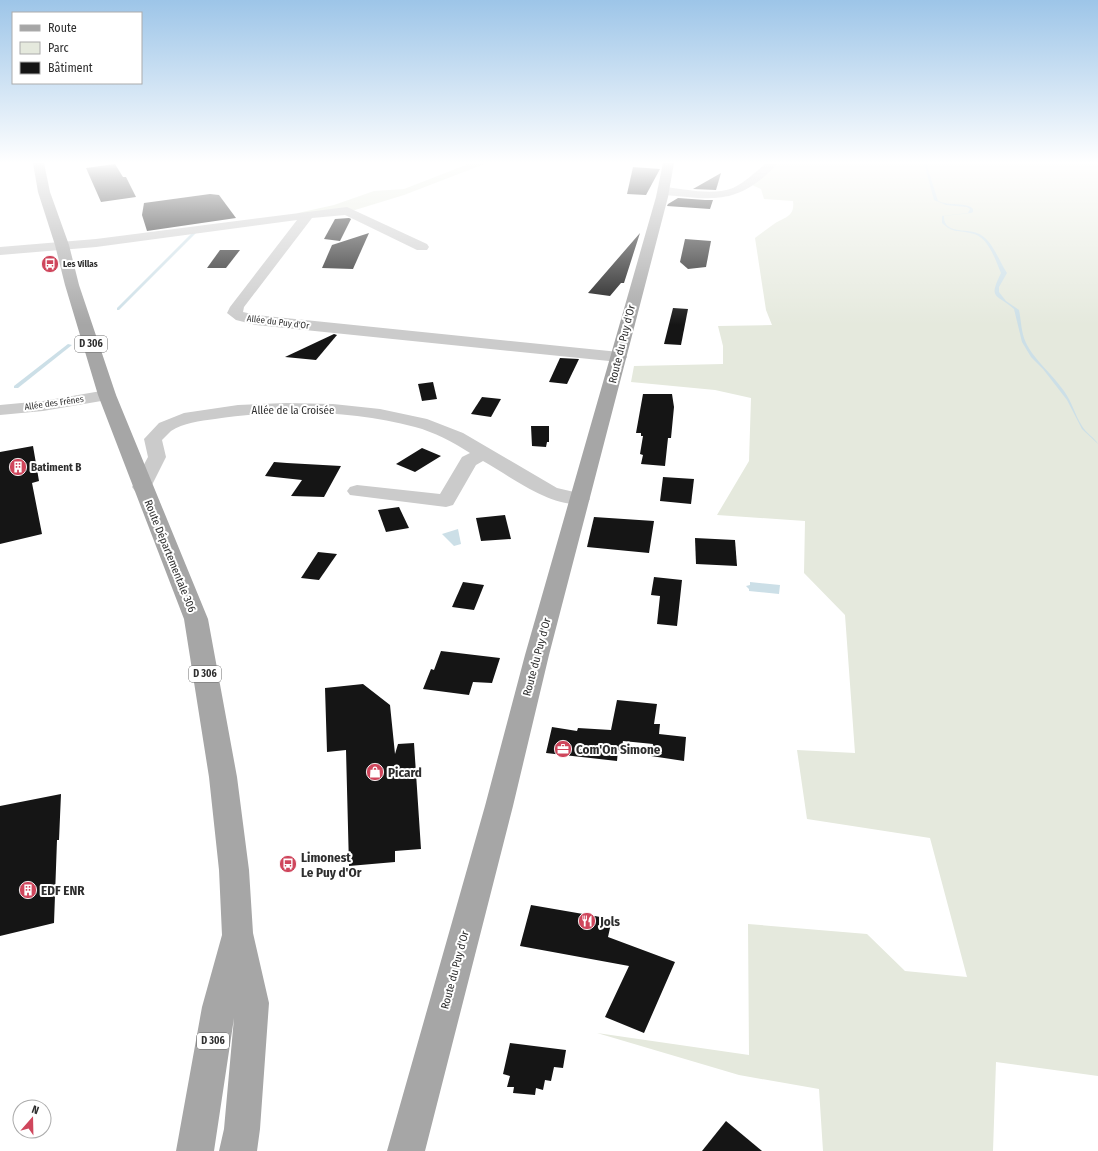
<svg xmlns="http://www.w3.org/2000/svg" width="1098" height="1151" font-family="'Fira Sans Condensed',sans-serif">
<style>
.green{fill:#e5e9dd}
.water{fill:#ccdfe7}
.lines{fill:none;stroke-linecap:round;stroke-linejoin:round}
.stream{fill:#ccdfe7;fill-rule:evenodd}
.building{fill:#151515}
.minor{fill:#cbcbcb;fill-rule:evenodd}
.major{fill:#a6a6a6;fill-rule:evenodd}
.labels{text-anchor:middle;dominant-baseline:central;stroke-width:4;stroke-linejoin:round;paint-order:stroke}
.far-poi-label{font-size:9px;font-weight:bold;fill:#2e2e2e;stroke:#fff;text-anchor:start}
.far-street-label{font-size:9px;fill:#2e2e2e;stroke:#fff}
.shield{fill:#fff;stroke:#6d6d6d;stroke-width:1}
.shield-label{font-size:10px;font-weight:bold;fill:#2e2e2e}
.street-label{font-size:11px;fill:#2e2e2e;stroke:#fff}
.poi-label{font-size:11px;font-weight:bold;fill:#2e2e2e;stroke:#fff;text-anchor:start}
.near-poi-label{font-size:13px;font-weight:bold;fill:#2e2e2e;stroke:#fff;text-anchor:start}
</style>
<rect width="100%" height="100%" fill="#fff"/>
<g class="green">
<path d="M471,163h16l-83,32 -49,15h-25l-34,5 2,-2 36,-8 40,-14 30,-2z"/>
<path d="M779,163h319v913l-102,-14 -3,89h-170l-4,-62 -80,-14 -142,-42 152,22 -1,-131 119,10 38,37 62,6 -37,-139 -123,-19 -10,-69 58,3 -10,-138 -41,-42 1,-52 -88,-6 32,-54 2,-63 -36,-8 -84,-8 3,-16 89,-2v-18l-5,-20 54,-1 -6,-15 -11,-72c7,-5 13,-10 19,-14 11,-7 21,-7 19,-23l-29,-2 -3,-10 -9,-4z"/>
</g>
<g class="water">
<path d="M924,163h2l12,38c10,5 29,1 35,8v3l-2,1 -27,3c-1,20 26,11 37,19 12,7 18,26 26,38l-8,14v5l7,9 13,9c2,9 2,19 5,28 7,20 28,35 40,53 8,11 11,24 18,35 4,7 13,12 16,18l-16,-15 -15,-29 -24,-31 -12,-12 -9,-15 -8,-33c-18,-16 -26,-9 -13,-36 -6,-14 -13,-38 -31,-40 -14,-3 -17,0 -28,-10v-7l26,-3 2,-4 -3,-2 -21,-2 -12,-5z"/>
<path d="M458,529l3,15 -7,2 -12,-12z"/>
<path d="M750,582l30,3 -1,9 -30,-3v-2l-3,-3 4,-1z"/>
</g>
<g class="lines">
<g class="stream">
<path d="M194,231l3,1 -78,78h-2v-2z"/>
<path d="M68,344l4,1 -54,43h-4v-2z"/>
</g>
</g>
<g class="building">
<path d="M115,164l8,13h3l10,20 -35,5 -15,-34z"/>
<path d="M633,167l27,2 -14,26 -19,-1z"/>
<path d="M721,173l-5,17 -23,-1z"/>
<path d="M210,194l9,1 17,23 -89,13 -5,-16 2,-12z"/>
<path d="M678,198l27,2h8l-3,9 -43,-3 1,-2z"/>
<path d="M349,218l2,1 -11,22 -16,-2 11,-20z"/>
<path d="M369,233l-16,36 -31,-1 10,-23z"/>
<path d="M640,233l-16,50h-3l-11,13 -22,-3z"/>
<path d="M685,239l26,2 -5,26 -18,2 -8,-7z"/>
<path d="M220,250h20l-14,18h-19z"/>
<path d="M673,308l15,1 -7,36 -17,-1z"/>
<path d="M334,334l3,1 -21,25 -31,-3z"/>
<path d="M560,358l19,1 -12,25 -18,-2z"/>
<path d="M433,382l4,17 -15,2 -4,-17z"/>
<path d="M643,394h29l2,13 -3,31h-3l-3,28 -24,-2 2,-9 -3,-1 3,-18h-2v-3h-5z"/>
<path d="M482,397l19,2 -10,18 -20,-3z"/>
<path d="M531,426h18v16h-2l-1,5 -14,-1z"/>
<path d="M33,446l6,35 -7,2 10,51 -42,10v-92z"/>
<path d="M422,448l19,8 -26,16 -19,-8z"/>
<path d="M274,462l13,1 54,3 -17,31 -33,-1 11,-16 -37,-4z"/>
<path d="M663,477l31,2 -3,25 -31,-3z"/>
<path d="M399,507l10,21 -23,4 -8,-22z"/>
<path d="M505,515l6,24 -30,2 -5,-23z"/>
<path d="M594,517l60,4 -5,32 -62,-6z"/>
<path d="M695,538l40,2 2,26 -41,-2z"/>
<path d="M318,552l19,2 -18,26 -18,-2z"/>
<path d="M654,577l28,3 -5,46 -20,-2 3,-28 -9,-1z"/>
<path d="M463,582l21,3 -10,25 -22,-3z"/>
<path d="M441,651l59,7 -8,25 -19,-1 -4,13 -46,-6 8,-20 3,1z"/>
<path d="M363,684l27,21 5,49 3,-10 16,-1 7,106 -26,2v11l-46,4 -3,-116 -19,2 -2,-64z"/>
<path d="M617,700l40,4 -3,20h6l-1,10 27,3 -2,24 -33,-5 2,-12 -30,-3 -2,10 -3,-1 -1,11 -71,-8 6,-26 25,4 1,-3 33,2z"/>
<path d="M61,794l-2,46h-2l-3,83 -54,13v-130z"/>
<path d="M531,905l81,14 -4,18 67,25 -31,71 -39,-16 24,-51 -109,-20z"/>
<path d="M510,1043l56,7 -3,18 -9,-1 -3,14 -6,-1 -2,10 -7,-2 -1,7 -22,-2 1,-6h-7l3,-11 -7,-2z"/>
<path d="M726,1121l36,30h-60z"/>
</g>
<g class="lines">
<g class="minor">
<path d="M766,163h12c-4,5 -9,9 -13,13 -34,30 -60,22 -101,19l-4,-1 -2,-3 2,-3 4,-1c21,2 48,9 69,1 12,-6 23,-16 33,-25z"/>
<path d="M347,207l80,37 2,3 -2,3h-10l-72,-35 -33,3 -68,89 -1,5 13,3 363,37 6,2 2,3 -2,3 -6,2 -363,-37 -20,-5 -9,-7 3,-6 67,-87 -201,27 -96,8v-8l96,-8z"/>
<path d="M107,390l6,1 3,4 -3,4 -70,12 -43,4v-10l43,-4z"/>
<path d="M286,403l47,1 47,5 47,10 36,14 94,55 30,7 3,4 -3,4c-32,8 -77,-27 -104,-42l-7,4 -23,40 -7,2 -96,-12 -3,-4 3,-4 7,-2 83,9 22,-37 8,-4c-17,-11 -36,-21 -55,-26 -64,-17 -136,-18 -200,-8 -15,2 -32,4 -44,12 -3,3 -6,6 -9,9l4,17 -17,34 -7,2 -7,-2 -3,-4 16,-30 -4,-18 15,-16 25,-10 54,-8z"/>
</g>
<g class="major">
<path d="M33,163h11l6,29 19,53 10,40 37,110 92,224 29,158 12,93 4,63 16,70 -9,126 -3,22h-38l5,-22 10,-111 -20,133h-38l26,-144 20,-72 -3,-65 -10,-93 -25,-158 -86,-224 -33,-110 -10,-40 -17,-53z"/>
<path d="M663,163h11l-6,34 -119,458 -36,151 -88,345h-38l98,-345 40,-151 131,-458z"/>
</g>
</g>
<linearGradient id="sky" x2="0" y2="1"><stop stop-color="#9dc5e8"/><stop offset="0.5" stop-color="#fff"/><stop offset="1" stop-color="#fff" stop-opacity="0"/></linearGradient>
<rect width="1098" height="325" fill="url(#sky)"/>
<defs>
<symbol id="bus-disc" viewBox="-11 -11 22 22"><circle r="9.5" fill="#cf465c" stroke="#fff"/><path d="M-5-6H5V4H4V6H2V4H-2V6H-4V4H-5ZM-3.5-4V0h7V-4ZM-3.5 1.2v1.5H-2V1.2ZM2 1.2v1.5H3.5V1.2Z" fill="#fff"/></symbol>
<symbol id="building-disc" viewBox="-11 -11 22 22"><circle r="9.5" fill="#cf465c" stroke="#fff"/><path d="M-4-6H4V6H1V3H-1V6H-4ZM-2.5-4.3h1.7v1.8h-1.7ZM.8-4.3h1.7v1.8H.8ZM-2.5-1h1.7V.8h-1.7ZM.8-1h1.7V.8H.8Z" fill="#fff"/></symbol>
<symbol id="office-disc" viewBox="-11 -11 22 22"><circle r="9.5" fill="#cf465c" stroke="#fff"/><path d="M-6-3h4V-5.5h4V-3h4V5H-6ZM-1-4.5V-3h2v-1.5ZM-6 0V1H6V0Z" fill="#fff"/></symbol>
<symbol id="shop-disc" viewBox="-11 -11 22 22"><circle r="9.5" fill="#cf465c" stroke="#fff"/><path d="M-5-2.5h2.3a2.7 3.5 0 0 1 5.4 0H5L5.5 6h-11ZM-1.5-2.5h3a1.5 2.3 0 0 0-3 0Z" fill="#fff"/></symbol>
<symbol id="restaurant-disc" viewBox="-11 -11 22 22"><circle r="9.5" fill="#cf465c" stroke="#fff"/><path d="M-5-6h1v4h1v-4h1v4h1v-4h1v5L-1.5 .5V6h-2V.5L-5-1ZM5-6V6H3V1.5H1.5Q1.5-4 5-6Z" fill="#fff"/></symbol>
</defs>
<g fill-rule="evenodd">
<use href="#bus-disc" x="40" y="254" width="20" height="20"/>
<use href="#building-disc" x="8" y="457" width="20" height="20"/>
<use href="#office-disc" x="553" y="739" width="20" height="20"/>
<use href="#shop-disc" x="365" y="762" width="20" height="20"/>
<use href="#bus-disc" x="278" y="854" width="20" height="20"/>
<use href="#building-disc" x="18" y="880" width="20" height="20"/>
<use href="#restaurant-disc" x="577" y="911" width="20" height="20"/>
</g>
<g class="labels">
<g class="far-poi-label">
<text x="63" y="264">Les Villas</text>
</g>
<g class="far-street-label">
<text transform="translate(278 322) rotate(7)">Allée du Puy d'Or</text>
<text transform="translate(54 403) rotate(-8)">Allée des Frênes</text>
</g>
<g class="shield">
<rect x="75" y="336" width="32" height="16" rx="3"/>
<rect x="189" y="666" width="32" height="16" rx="3"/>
<rect x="197" y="1033" width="32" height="16" rx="3"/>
</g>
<g class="shield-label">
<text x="91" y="344">D 306</text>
<text x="205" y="674">D 306</text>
<text x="213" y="1041">D 306</text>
</g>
<g class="street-label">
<text transform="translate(622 344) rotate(-76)">Route du Puy d'Or</text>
<text x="293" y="410">Allée de la Croisée</text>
<text transform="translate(170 556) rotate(68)">Route Départementale 306</text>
<text transform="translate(537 657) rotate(-75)">Route du Puy d'Or</text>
<text transform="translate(455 970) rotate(-75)">Route du Puy d'Or</text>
</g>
<g class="poi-label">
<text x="31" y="467">Batiment B</text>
</g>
<g class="near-poi-label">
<text x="576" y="749">Com'On Simone</text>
<text x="388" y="772">Picard</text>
<text x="301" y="857">Limonest<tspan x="301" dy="15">Le Puy d'Or</tspan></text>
<text x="41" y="890">EDF ENR</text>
<text x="600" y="921">Jols</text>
</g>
</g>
<rect x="12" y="12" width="130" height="72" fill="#ffffff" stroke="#ababab"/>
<rect x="20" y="25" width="20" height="6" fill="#a6a6a6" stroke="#ababab"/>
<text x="48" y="32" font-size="12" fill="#2e2e2e">Route</text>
<rect x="20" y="42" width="20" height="12" fill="#e5e9dd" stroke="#ababab"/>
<text x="48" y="52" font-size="12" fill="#2e2e2e">Parc</text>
<rect x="20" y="62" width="20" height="12" fill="#151515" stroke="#ababab"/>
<text x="48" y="72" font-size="12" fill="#2e2e2e">Bâtiment</text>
<g transform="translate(32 1119) rotate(20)"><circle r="19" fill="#ffffff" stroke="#ababab"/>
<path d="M0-3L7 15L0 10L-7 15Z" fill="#cf465c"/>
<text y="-6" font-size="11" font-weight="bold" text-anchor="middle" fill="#2e2e2e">N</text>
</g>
</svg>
